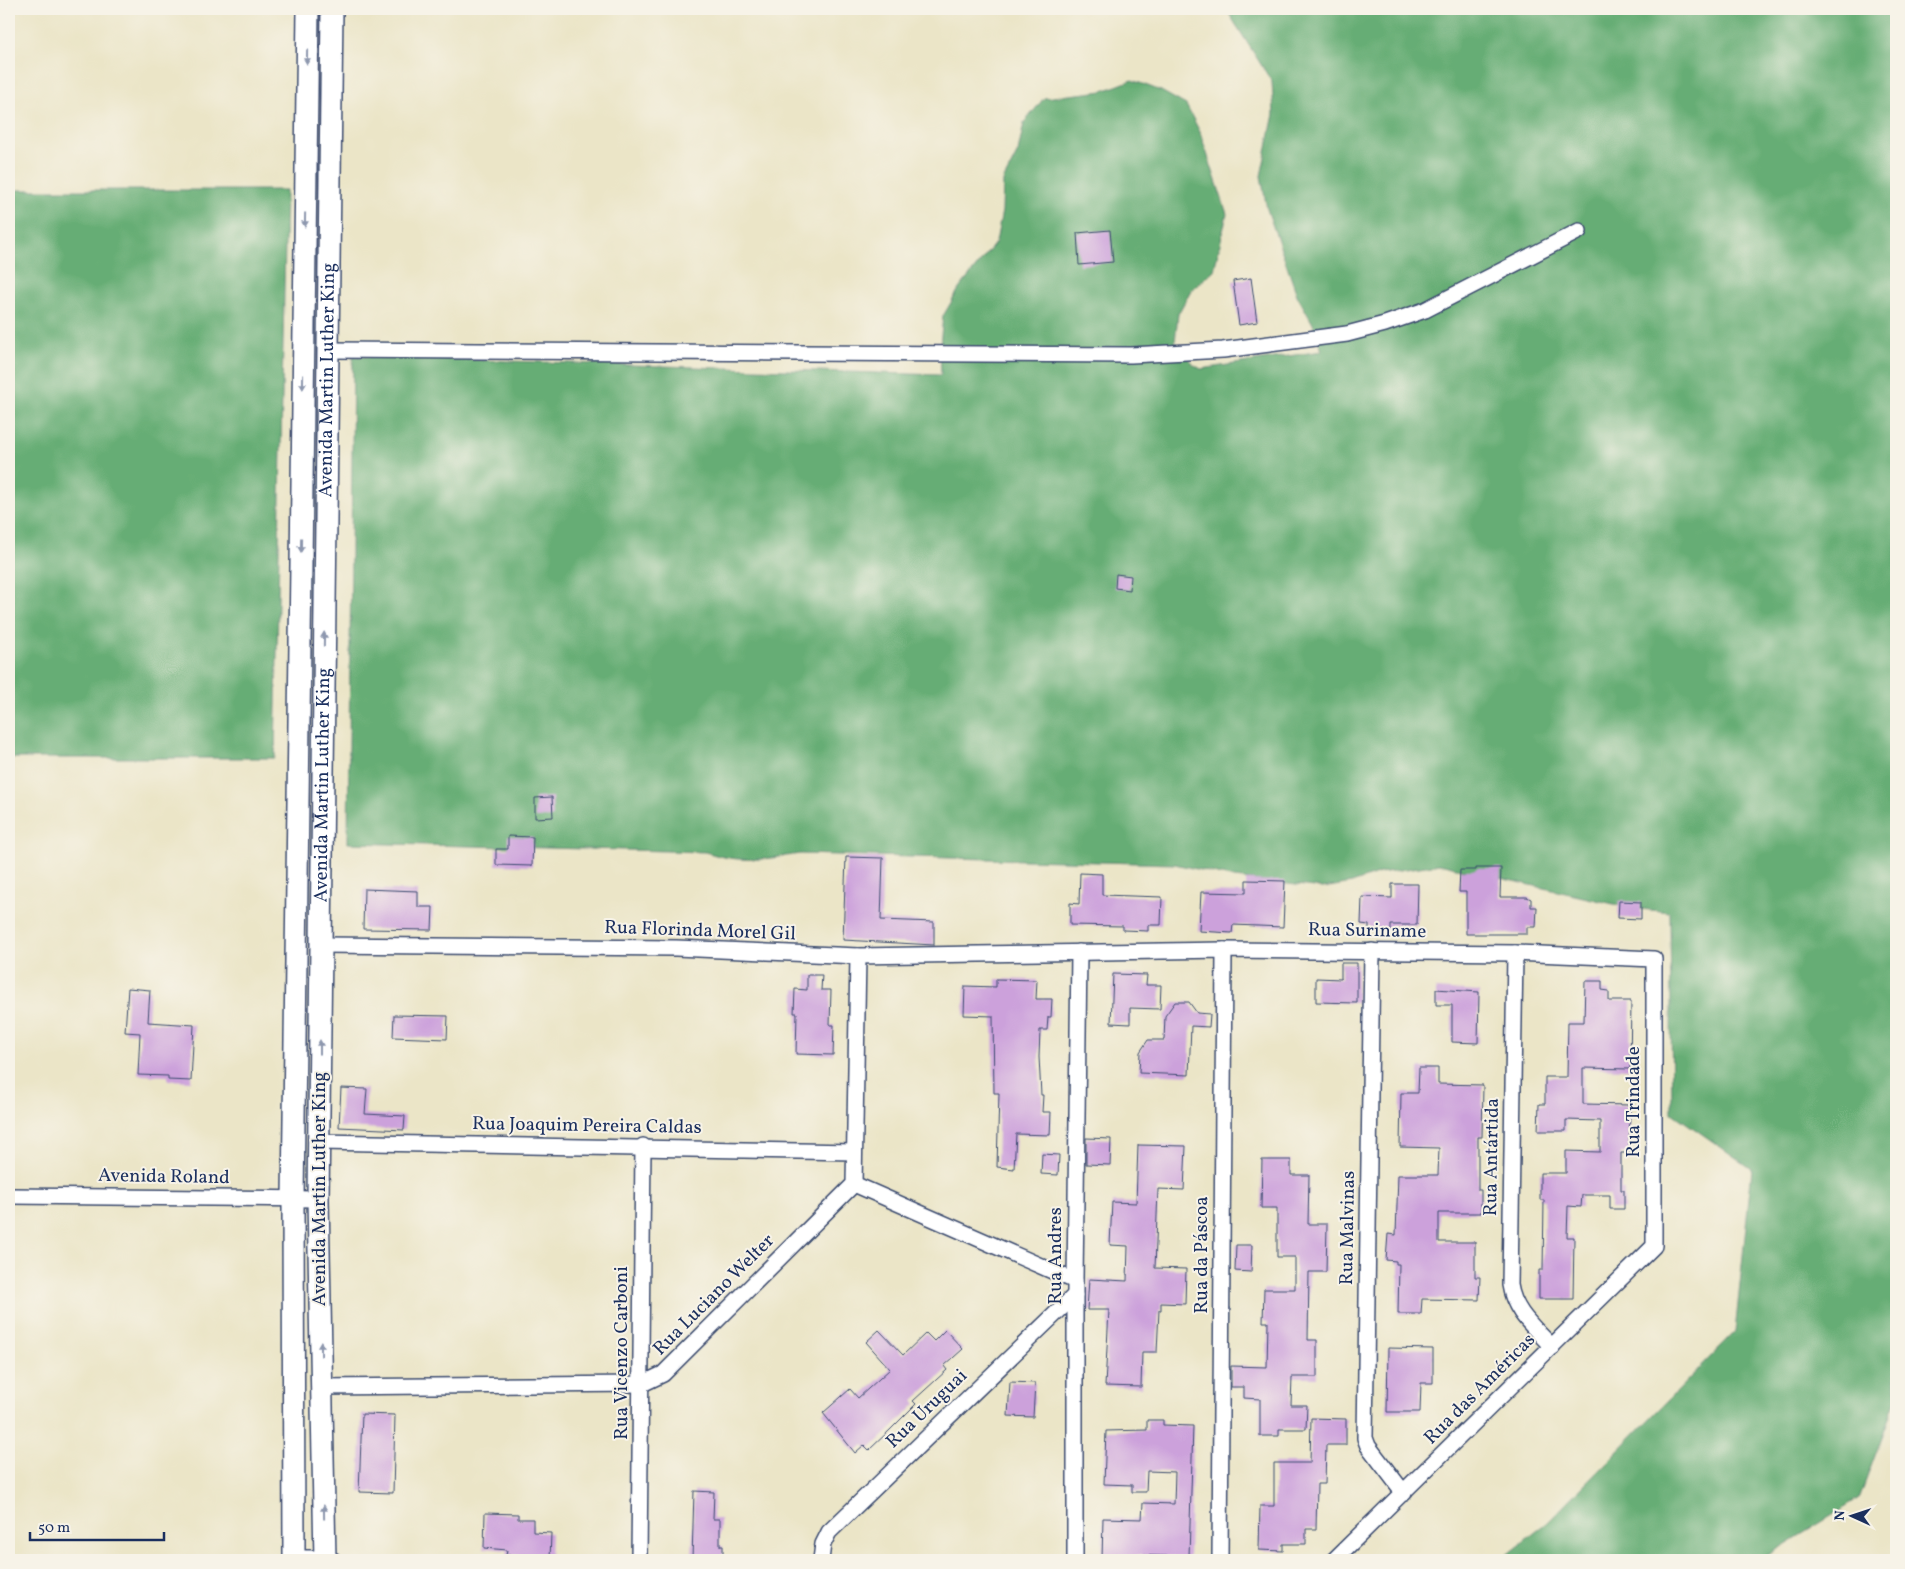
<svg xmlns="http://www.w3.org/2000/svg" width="1905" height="1569" font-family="Vollkorn,serif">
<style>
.forest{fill:#66ad74;stroke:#406e69}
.building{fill:#cca1db}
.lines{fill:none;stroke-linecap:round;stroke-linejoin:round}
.minor-casing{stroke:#3a4a6e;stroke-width:18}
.secondary-casing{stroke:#3a4a6e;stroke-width:24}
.minor{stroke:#fff;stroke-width:15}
.secondary{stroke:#fff;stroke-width:21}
.oneway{fill:#8d97ae}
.labels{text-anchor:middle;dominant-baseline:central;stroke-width:4;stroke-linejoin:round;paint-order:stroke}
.street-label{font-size:19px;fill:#1b2f5e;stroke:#f7f3e8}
</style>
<rect width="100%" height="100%" fill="#f7f3e8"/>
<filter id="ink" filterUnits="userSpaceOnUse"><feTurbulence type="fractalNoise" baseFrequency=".02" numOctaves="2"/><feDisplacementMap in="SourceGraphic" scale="10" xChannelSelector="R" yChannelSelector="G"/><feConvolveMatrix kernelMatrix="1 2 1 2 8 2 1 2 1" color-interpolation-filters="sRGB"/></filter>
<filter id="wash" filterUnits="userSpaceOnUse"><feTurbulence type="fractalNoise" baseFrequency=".0096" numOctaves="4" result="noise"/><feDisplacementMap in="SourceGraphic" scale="20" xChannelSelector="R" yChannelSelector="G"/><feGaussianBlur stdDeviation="1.12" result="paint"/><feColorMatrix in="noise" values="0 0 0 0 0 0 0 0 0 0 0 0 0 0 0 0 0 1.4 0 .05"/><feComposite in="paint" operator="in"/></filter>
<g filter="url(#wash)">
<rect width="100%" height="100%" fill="#ebe5c7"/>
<g class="forest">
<path d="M1226,9h670v1390l-37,100 -99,61h-260l47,-37 188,-191 17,-163 -80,-56 -2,-201 -39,-4 -192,-44 -59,9 -28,10 -29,5 -89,-10 -59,-14 -375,-10c-35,5 -60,10 -94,-2l-358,-9 5,-487 588,19 -1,-30 3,-29 16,-27 37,-47 6,-31 1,-30 15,-29 6,-29 20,-25 59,-7 29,-11 29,11 25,14 14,27 27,82 -13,56 -23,20 -13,24 -3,28 18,22 8,5 121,-18 -9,-27 -16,-29 -30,-86 -6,-33 13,-62 -2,-32z"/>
<path d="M9,190h277l-11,568h-266z"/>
</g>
<g id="blocks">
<g class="building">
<path d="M1110,230l3,32 -34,3 -2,-32z"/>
<path d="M1251,278l6,44 -18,3 -6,-44z"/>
<path d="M1116,574l15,2 -1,14 -15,-2z"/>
<path d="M552,797l1,20 -18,1v-20z"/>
<path d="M508,836l25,1 -1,29 -36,-1v-16h12z"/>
<path d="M846,857l37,1 -2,62 53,2v23l-91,-5z"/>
<path d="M1476,868h25l-1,29h27l4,2v8h6l-1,20h-9v7h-61v-42h-7l1,-22h16z"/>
<path d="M1080,873l22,1v21l60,2 -1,28h-13v6l-25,-1v-4l-53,-1v-22l9,1z"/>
<path d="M1246,880l39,1 -2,46 -50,-2 -1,8 -33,-2 2,-39 45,1z"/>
<path d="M1392,884h26l-1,41h-26v6h-22v-6l-8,-1 1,-27 30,1z"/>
<path d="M364,889l54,2v16h15l-1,23 -69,-1z"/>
<path d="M1619,901l22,1v17l-23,-1z"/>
<path d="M1341,963h16v40l-41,-1v-24l25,1z"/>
<path d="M1113,974l34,1 -1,10h15l-1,24 -30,-1v16l-19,-1z"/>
<path d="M807,975h15l-1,15h10l-1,35h4l-1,30 -37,-1 1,-41h-3l1,-24 12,1z"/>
<path d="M996,979l41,1 -1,19h16l-1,18h-3l-1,13h-7l-1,27 2,38h2l-1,17h9l-1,23 -34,-1 -2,35 -17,-2 2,-74h-5l-1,-77 -29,-1 1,-29 31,1z"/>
<path d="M1585,981h17v9l7,1v10h22l-1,68 -47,-1v36l47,1 -1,48h-8v37h3v19h-14v-14h-28l-1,12 -13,-1 -1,31h7l-1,62h-34v-29h4l1,-70h-4v-27h26v-22l34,1v-31l-34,-1v11h-28l1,-27h6v-27h22l1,-55h16z"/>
<path d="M128,988l22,2 -2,32 46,3 -3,56 -23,-1v-4l-30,-1 2,-42 -15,-1z"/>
<path d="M1436,989l43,3 -1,51 -26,-1v-37h-16z"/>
<path d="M1175,1002h14l8,11 13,1 -1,13 -18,-1 -2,49 -50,-2 1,-21 8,-12h16l1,-24z"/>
<path d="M394,1015l54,1 -1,23 -54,-2z"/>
<path d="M1419,1068h19v16l45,1 -1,52h-4v53h3v23h-42v29h36v35h5l-1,23 -57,-1 -1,15h-23l1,-50h-3v-3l-10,-1 2,-26 8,1 2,-60h40l1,-27 -39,-1 1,-54h17z"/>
<path d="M341,1088l26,1 -2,25 40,2 -1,14 -65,-3z"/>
<path d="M1086,1138l25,1 -1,26 -24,-1z"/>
<path d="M1138,1145l48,1 -2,44 -26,-1 -3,79 31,1 -1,35 -24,-1v7h-2l-2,42h-15l-1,35 -36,-1 4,-76h-22l2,-31 38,2 1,-35 -18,-1 2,-43 24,1z"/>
<path d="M1042,1154l17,1 -1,20 -17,-1z"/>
<path d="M1262,1160h29v15h18l-1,49h19l-1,48h-17l-1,68h9v37h-25l-1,28h16l-1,24h-27v7h-19v-37l-16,-1v-11h-13v-21l36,1 1,-45h-5l1,-33h31v-32h-18v-49h-16z"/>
<path d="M1236,1245h16l-1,27 -16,-1z"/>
<path d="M879,1330l24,25 23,-22 8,8 11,-11 18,19 -19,17 3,4 -34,31 3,3 -26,26 -21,20 -5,-5 -9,8 -32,-40 27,-24 8,9 32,-29 -24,-27z"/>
<path d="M1388,1348l45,1v34h-12l-1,29h-33z"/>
<path d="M1010,1382l25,1 -2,34 -25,-1z"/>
<path d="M362,1414l33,1 -2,78 -34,-1z"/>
<path d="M1311,1418l35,1v26h-20l-1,39h-8l-1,45h-10v15h-23v7l-24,-1 1,-44h14v-43h36z"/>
<path d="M1147,1420h16v5l30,1 -4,131 -53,-2v5h-34l1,-42 39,1 1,-16 31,1 1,-32 -28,-1 -1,21h-14v-7l-28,-1 2,-53 41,-1z"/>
<path d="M694,1491l20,1 -1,27h7v27h3v14l-31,-1z"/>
<path d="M485,1513l33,1v5h15v13l18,1 -1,27h-18v-4l-26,-1 1,-5 -23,-2z"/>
</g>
</g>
</g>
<g filter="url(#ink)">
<use href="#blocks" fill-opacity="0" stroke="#3a4a6e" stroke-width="1"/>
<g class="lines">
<defs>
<g id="minor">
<path d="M328,350l803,5 92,-5 124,-16 38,-10 40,-14 154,-79"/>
<path d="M320,945l356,3 182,8 366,-6 291,3 139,6v287l-320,314"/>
<path d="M1372,951l-7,487 3,8 36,47"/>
<path d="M1515,953l-5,332c4,27 24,42 42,62"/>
<path d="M320,1142l534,10"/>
<path d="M854,1184l221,97"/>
<path d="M9,1196l309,3"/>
<path d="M321,1387l321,-3 21,-10 191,-190 4,-228"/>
<path d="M294,1558h31l8,2"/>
<path d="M639,1560l4,-414"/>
<path d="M821,1560l2,-16 6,-12 246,-237"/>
<path d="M1075,1560v-279l4,-329"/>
<path d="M1220,1560l4,-610"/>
</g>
<g id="secondary">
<path d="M294,1560l-1,-361 15,-1190"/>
<path id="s1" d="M325,1560l-7,-361 14,-1190"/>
</g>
</defs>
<use href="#minor" class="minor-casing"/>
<use href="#secondary" class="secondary-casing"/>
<use href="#minor" class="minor"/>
<use href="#secondary" class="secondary"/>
</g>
<defs><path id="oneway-solid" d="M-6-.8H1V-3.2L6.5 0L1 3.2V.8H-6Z" transform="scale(1.25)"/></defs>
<g class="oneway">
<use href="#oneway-solid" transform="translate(307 57) rotate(91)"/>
<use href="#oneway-solid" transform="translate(305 220) rotate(91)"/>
<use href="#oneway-solid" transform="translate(303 382) rotate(91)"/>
<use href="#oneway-solid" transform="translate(301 545) rotate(91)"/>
<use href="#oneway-solid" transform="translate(324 639) rotate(-89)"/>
<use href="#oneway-solid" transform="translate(320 1047) rotate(-90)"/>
<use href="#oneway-solid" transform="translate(321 1349) rotate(-91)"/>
<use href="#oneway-solid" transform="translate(324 1512) rotate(-91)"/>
</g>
</g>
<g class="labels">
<g class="street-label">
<text stroke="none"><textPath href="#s1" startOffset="1180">Avenida Martin Luther King</textPath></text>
<text stroke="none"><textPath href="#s1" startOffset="775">Avenida Martin Luther King</textPath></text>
<text transform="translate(700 931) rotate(2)">Rua Florinda Morel Gil</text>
<text transform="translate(1367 931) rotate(1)">Rua Suriname</text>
<text transform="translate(1634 1102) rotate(-90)">Rua Trindade</text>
<text transform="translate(587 1126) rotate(1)">Rua Joaquim Pereira Caldas</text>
<text transform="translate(1492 1157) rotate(-89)">Rua Antártida</text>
<text transform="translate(164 1177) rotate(1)">Avenida Roland</text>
<text transform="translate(320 1189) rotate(-90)">Avenida Martin Luther King</text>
<text transform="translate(1348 1228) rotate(-89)">Rua Malvinas</text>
<text transform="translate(1202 1255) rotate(-90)">Rua da Páscoa</text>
<text transform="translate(1056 1256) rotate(-90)">Rua Andres</text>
<text transform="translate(714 1295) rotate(-45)">Rua Luciano Welter</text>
<text transform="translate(622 1353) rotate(-90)">Rua Vicenzo Carboni</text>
<text transform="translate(1480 1389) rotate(-45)">Rua das Américas</text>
<text transform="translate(927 1409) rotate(-44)">Rua Uruguai</text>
</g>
</g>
<rect width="1905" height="1569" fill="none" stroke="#f7f3e8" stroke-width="30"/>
<g transform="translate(1852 1516) rotate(273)" stroke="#f7f3e8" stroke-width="4" paint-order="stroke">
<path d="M0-4L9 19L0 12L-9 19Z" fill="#1b2f5e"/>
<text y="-8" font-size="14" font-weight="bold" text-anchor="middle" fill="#1b2f5e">N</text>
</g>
<path d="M30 1532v8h134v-8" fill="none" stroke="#1b2f5e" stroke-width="2.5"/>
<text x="38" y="1532" font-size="15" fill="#1b2f5e" stroke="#f7f3e8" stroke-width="4" paint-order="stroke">50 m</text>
</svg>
